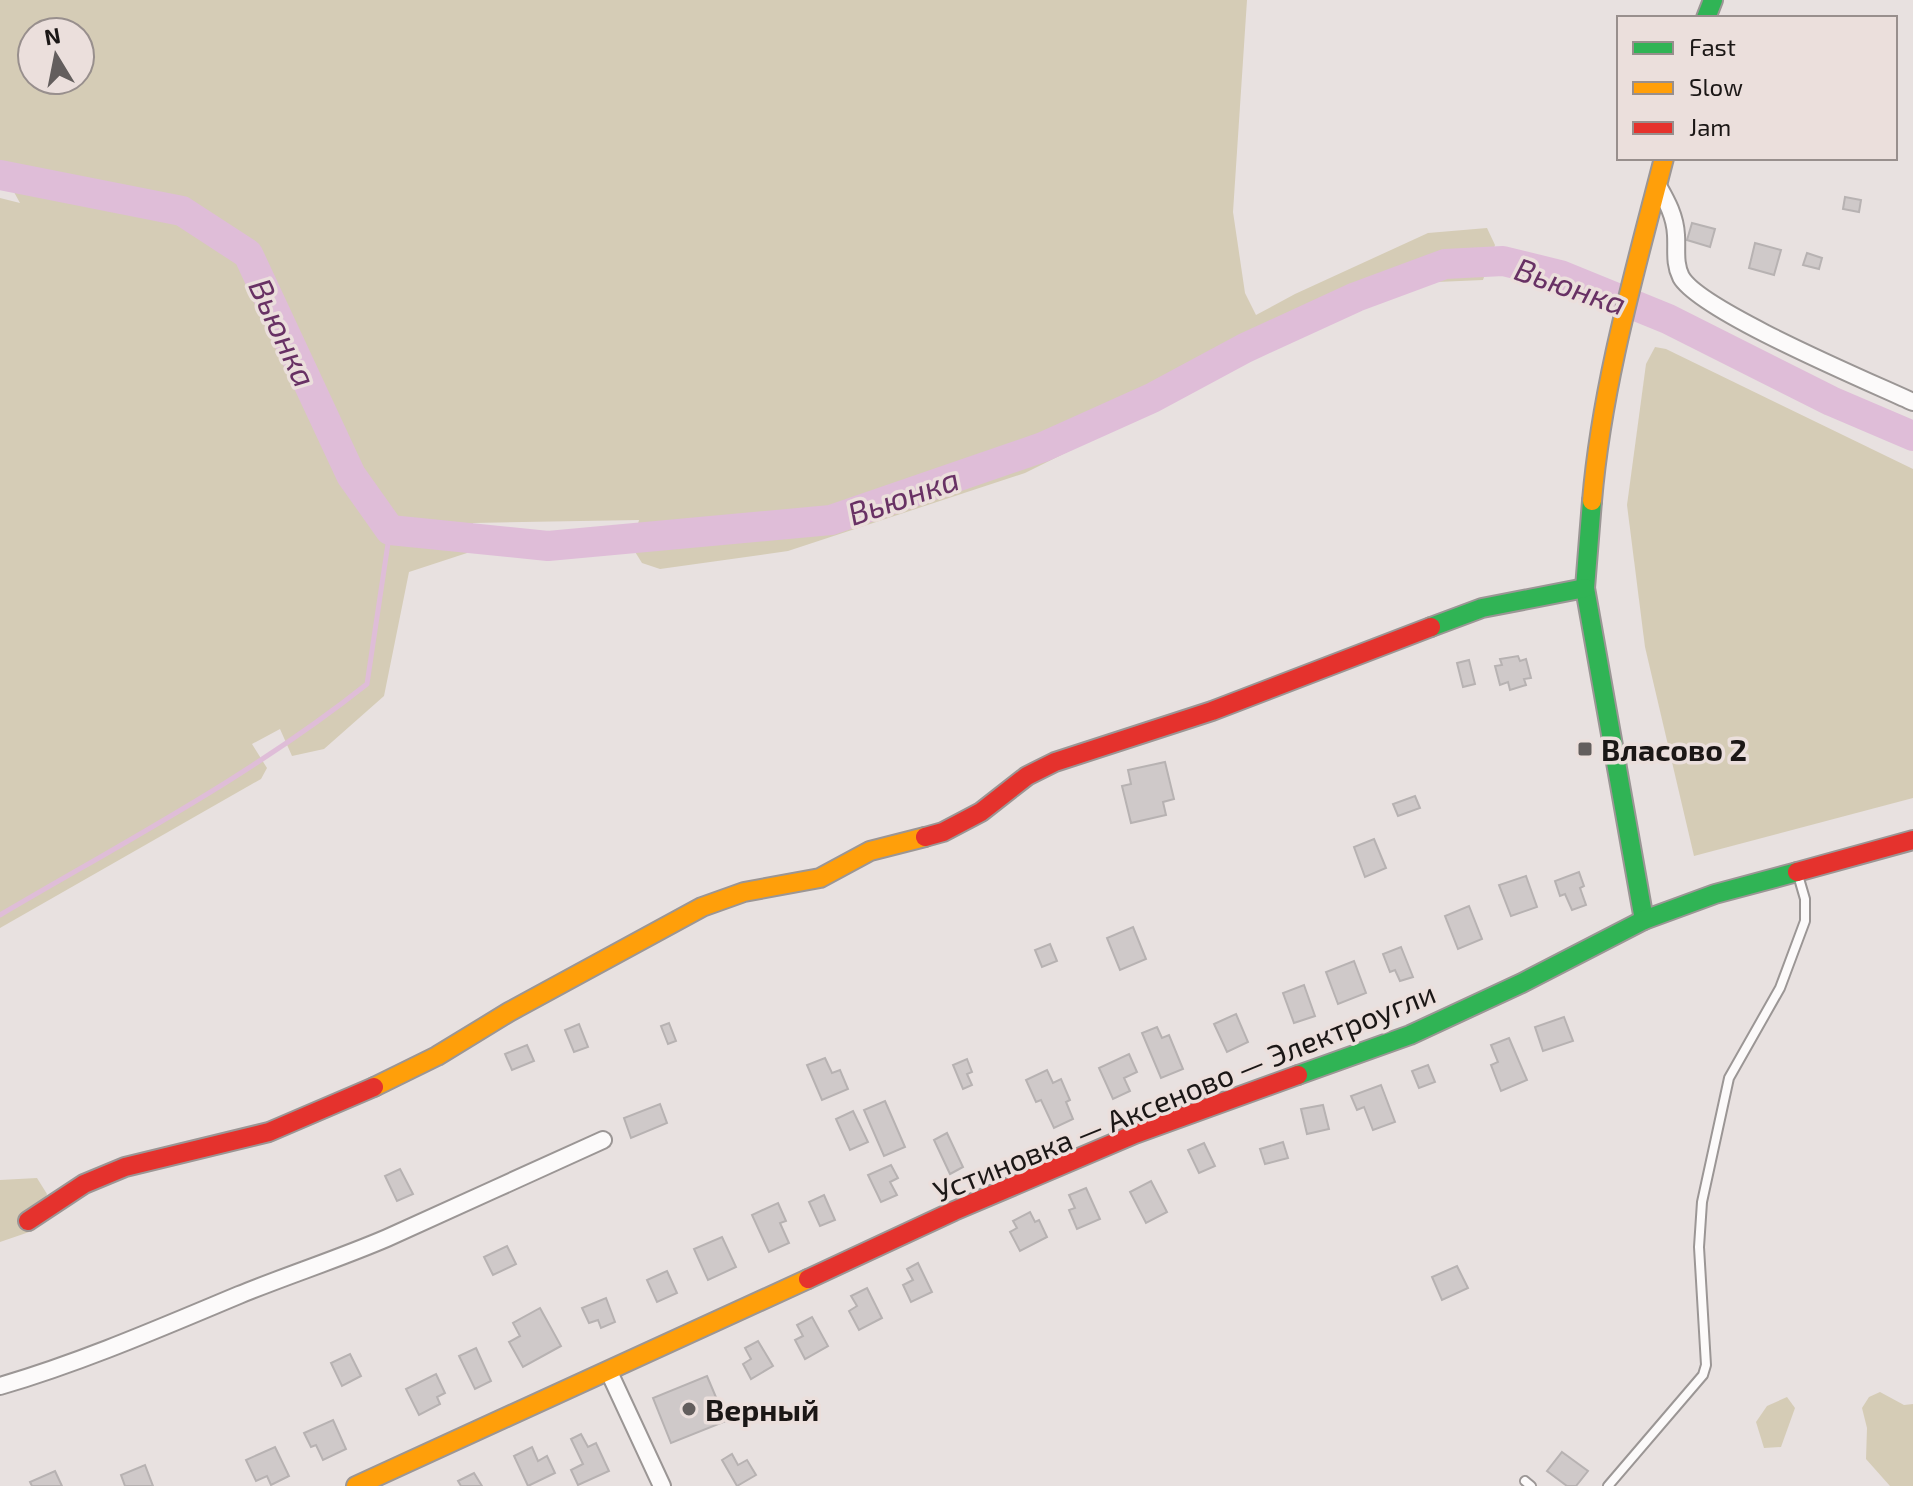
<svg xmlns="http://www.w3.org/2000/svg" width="1913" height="1486" font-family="'Exo 2',sans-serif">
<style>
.green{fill:#d5ccb6;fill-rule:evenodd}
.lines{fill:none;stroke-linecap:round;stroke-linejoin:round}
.stream{stroke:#dfbdd8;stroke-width:5}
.river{stroke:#dfbdd8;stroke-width:30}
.building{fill:#cfc9c9;stroke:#b7b2b2;stroke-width:2}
.lane-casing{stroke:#9b9695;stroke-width:12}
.street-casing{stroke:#9b9695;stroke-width:20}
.fast-casing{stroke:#9b9695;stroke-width:22}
.slow-casing{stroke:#9b9695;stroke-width:22}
.jam-casing{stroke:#9b9695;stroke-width:22}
.lane{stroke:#fcfafa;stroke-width:8}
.street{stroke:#fcfafa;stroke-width:16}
.fast{stroke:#30b455;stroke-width:18}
.slow{stroke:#ff9f0a;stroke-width:18}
.jam{stroke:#e5322d;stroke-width:18}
.poi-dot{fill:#635e5d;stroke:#ebdfdc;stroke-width:3}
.labels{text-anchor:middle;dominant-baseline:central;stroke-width:7;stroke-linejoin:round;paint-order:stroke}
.poi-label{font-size:30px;font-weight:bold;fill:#1b1716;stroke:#ebdfdc;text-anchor:start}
.street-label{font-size:30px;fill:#1b1716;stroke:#ebdfdc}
.water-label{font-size:32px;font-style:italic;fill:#683164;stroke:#ebdfdc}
</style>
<rect width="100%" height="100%" fill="#e8e1e0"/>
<g class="green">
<path d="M0,0h1247l-14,212 12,81 11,22 39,-21 133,-61 59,-5 8,17 -12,35 -46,2 -88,30 -324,161 -237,78 -128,18 -18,-6 -10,-16 7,-27 -166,3 -6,30 -58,19 -25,124 -60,53 -32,7 -12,-27 -28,15 15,24 -6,11 -261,149v-730l20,5 -11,-20 12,-15 -21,-5zM32,32h48v48h-48z"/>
<path d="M1655,347l11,2 247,120v329l-219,58 -49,-209 -18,-142 19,-141z"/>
<path d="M37,1178l10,16 -12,36 -35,12v-62z"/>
<path d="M1880,1392l24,13 9,-1v82h-23l-24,-27 1,-31 -5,-20 7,-11z"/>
<path d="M1787,1397l8,11 -14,39 -17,1 -8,-26 11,-16z"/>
</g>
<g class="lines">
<path class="stream" d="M0,915c124,-73 254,-141 367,-231l23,-154"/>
<path class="river" d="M0,175l182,36 66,43 103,221 39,55 158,16 283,-26 212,-73 109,-49 93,-50 111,-51 89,-33 58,-3 57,14 108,44 163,82 82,35"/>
</g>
<g class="building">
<path d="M1845,197l16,3 -2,12 -16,-3z"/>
<path d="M1692,223l23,6 -5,18 -23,-7z"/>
<path d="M1755,243l26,7 -7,25 -25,-7z"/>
<path d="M1807,253l15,5 -3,11 -16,-4z"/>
<path d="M1518,656l2,5 6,-2 5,19 -7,1 2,6 -16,5 -2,-8 -8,3 -5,-19 7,-1 -2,-6z"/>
<path d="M1469,660l6,24 -12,3 -6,-24z"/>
<path d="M1165,762l9,37 -11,3 3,13 -35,8 -9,-37 9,-2 -3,-14z"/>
<path d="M1415,796l5,12 -22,8 -5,-12z"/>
<path d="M1374,839l12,29 -21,9 -11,-30z"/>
<path d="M1579,872l5,14 -4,2 6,17 -14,5 -7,-16 -5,2 -5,-15z"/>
<path d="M1526,876l11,31 -26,9 -12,-31z"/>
<path d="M1469,906l13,33 -24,10 -13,-33z"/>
<path d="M1133,927l13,32 -26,11 -13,-32z"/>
<path d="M1050,944l7,17 -15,6 -7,-17z"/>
<path d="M1401,947l12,30 -13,4 -5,-11 -5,2 -7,-18z"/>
<path d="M1354,961l12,32 -28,11 -12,-32z"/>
<path d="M1304,985l11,31 -21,7 -11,-30z"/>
<path d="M1236,1014l12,28 -21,10 -13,-28z"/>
<path d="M1564,1017l9,24 -30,10 -8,-24z"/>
<path d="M669,1023l7,18 -8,3 -7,-18z"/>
<path d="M579,1024l9,23 -14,5 -9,-22z"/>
<path d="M1157,1027l5,11 7,-3 14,34 -22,9 -19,-45z"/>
<path d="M1509,1038l18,42 -26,11 -10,-26 7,-3 -7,-17z"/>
<path d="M527,1045l7,16 -22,9 -7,-16z"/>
<path d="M1129,1054l8,18 -13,6 6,13 -17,8 -14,-31z"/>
<path d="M825,1058l7,15 8,-3 8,19 -26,11 -15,-35z"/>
<path d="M967,1059l5,13 -5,2 5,11 -9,4 -10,-24z"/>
<path d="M1428,1065l7,17 -16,6 -7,-17z"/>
<path d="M1047,1070l6,13 8,-4 9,21 -4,2 7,17 -19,9 -13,-28 -5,2 -10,-22z"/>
<path d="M1381,1085l14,37 -22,8 -9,-23 -7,3 -6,-14z"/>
<path d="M885,1101l20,46 -21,9 -20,-46z"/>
<path d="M660,1104l7,19 -36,15 -7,-20z"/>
<path d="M1323,1105l6,24 -22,5 -6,-25z"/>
<path d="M853,1111l15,31 -18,8 -14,-31z"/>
<path d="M947,1133l16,34 -13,7 -16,-34z"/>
<path d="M1283,1142l5,16 -23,6 -5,-15z"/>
<path d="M1204,1143l11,23 -16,7 -11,-23z"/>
<path d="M891,1165l7,13 -8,4 7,13 -16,7 -13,-27z"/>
<path d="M400,1169l13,25 -16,7 -12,-25z"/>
<path d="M1151,1181l16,31 -21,11 -16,-31z"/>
<path d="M1086,1188l14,31 -23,10 -8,-19 6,-2 -6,-13z"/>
<path d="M824,1195l11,25 -15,6 -11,-24z"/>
<path d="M778,1203l8,18 -6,2 9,20 -20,9 -17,-37z"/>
<path d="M1030,1212l5,10 4,-2 8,17 -27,14 -10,-19 7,-4 -4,-7z"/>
<path d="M722,1237l14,30 -28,13 -14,-31z"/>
<path d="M507,1246l9,18 -23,11 -9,-18z"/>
<path d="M918,1263l14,29 -21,10 -8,-17 10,-5 -6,-11z"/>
<path d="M1457,1266l11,22 -26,12 -10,-23z"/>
<path d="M667,1271l10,22 -20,9 -10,-22z"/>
<path d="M867,1288l15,30 -23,12 -10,-19 8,-5 -6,-10z"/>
<path d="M606,1298l9,24 -14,6 -3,-8 -9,3 -7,-15z"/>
<path d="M540,1308l21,38 -38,21 -14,-25 11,-6 -7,-13z"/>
<path d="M812,1317l16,29 -23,13 -10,-19 8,-4 -6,-11z"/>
<path d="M758,1341l15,25 -22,13 -8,-15 8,-5 -6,-11z"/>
<path d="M476,1348l15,33 -16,8 -16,-33z"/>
<path d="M350,1354l11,22 -19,10 -11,-23z"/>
<path d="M436,1374l9,19 -8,4 3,7 -21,11 -13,-26z"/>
<path d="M707,1376l19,45 -55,22 -18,-45z"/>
<path d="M333,1420l13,29 -23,11 -7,-15 -5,2 -7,-14z"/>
<path d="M581,1434l7,13 8,-4 13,28 -31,14 -7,-15 12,-6 -12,-25z"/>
<path d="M275,1447l14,29 -18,9 -4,-9 -11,5 -10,-21z"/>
<path d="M532,1447l6,14 9,-5 8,17 -27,13 -14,-30z"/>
<path d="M1562,1452l26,19 -12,15h-9l-20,-15z"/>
<path d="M732,1454l6,11 9,-5 9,15 -19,11 -15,-26z"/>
<path d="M145,1465l8,21h-28l-4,-11z"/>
<path d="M55,1471l7,15h-30l-2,-4z"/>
<path d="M474,1473l8,13h-21l-3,-5z"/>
</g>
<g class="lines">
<defs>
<g id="lane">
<path d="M1525,1481l6,5"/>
<path d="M1608,1486l95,-111 3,-10 -7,-118 3,-45 27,-124 51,-90 25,-67v-22l-7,-24"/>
</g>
<g id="street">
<path d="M1657,184c9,16 18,31 19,51 1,15 -2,28 5,42 19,34 189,105 232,125"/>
<path d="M609,1372l53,114"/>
<path d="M0,1386c82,-24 160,-58 239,-91 49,-20 99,-36 148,-57 72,-32 144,-66 216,-98"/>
</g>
<g id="fast">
<path d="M1706,18l7,-18"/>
<path d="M1592,501l-7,87 59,332"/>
<path d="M1431,627l51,-19 103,-20"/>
<path d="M1298,1075l112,-40 112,-52 122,-63 71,-26 82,-22"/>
</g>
<g id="slow">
<path d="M1592,501c10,-117 43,-230 72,-343"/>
<path d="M374,1087l63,-31 72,-44 193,-105 42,-15 76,-14 50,-27 55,-14"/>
<path d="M356,1486l452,-207"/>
</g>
<g id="jam">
<path d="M925,837l18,-5 38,-20 46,-36 28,-14 157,-51 219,-84"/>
<path d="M1797,872l116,-32"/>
<path d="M28,1221l56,-37 41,-17 144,-35 105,-45"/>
<path d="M808,1279l146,-68 181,-77 163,-59"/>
</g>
</defs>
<use href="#lane" class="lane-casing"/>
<use href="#street" class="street-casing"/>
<use href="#fast" class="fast-casing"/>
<use href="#slow" class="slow-casing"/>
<use href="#jam" class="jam-casing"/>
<use href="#lane" class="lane"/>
<use href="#street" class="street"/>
<use href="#fast" class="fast"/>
<use href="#slow" class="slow"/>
<use href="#jam" class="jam"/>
</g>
<g class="poi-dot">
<rect x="1577" y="741" width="16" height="16" rx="4"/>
<circle cx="689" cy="1409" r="8"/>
</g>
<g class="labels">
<g class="poi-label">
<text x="1601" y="749">Власово 2</text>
<text x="705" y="1409">Верный</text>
</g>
<g class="street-label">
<text transform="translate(1184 1091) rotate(-22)">Устиновка — Аксеново — Электроугли</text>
</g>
<g class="water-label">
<text transform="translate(1571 285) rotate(19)">Вьюнка</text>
<text transform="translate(284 332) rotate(65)">Вьюнка</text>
<text transform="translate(903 495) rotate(-19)">Вьюнка</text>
</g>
</g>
<rect x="1617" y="16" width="280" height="144" fill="#ebdfdc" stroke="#988f8d" stroke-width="2"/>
<rect x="1633" y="42" width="40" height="12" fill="#30b455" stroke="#988f8d" stroke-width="2"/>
<text x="1689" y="56" font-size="24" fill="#1b1716">Fast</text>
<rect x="1633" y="82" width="40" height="12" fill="#ff9f0a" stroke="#988f8d" stroke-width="2"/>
<text x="1689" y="96" font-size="24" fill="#1b1716">Slow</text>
<rect x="1633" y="122" width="40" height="12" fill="#e5322d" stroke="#988f8d" stroke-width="2"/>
<text x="1689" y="136" font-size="24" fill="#1b1716">Jam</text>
<g transform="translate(56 56) rotate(350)"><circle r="38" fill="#ebdfdc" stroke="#988f8d" stroke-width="2"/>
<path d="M0-6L14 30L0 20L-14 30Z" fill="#635e5d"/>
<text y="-12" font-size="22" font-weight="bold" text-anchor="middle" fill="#1b1716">N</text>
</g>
</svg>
